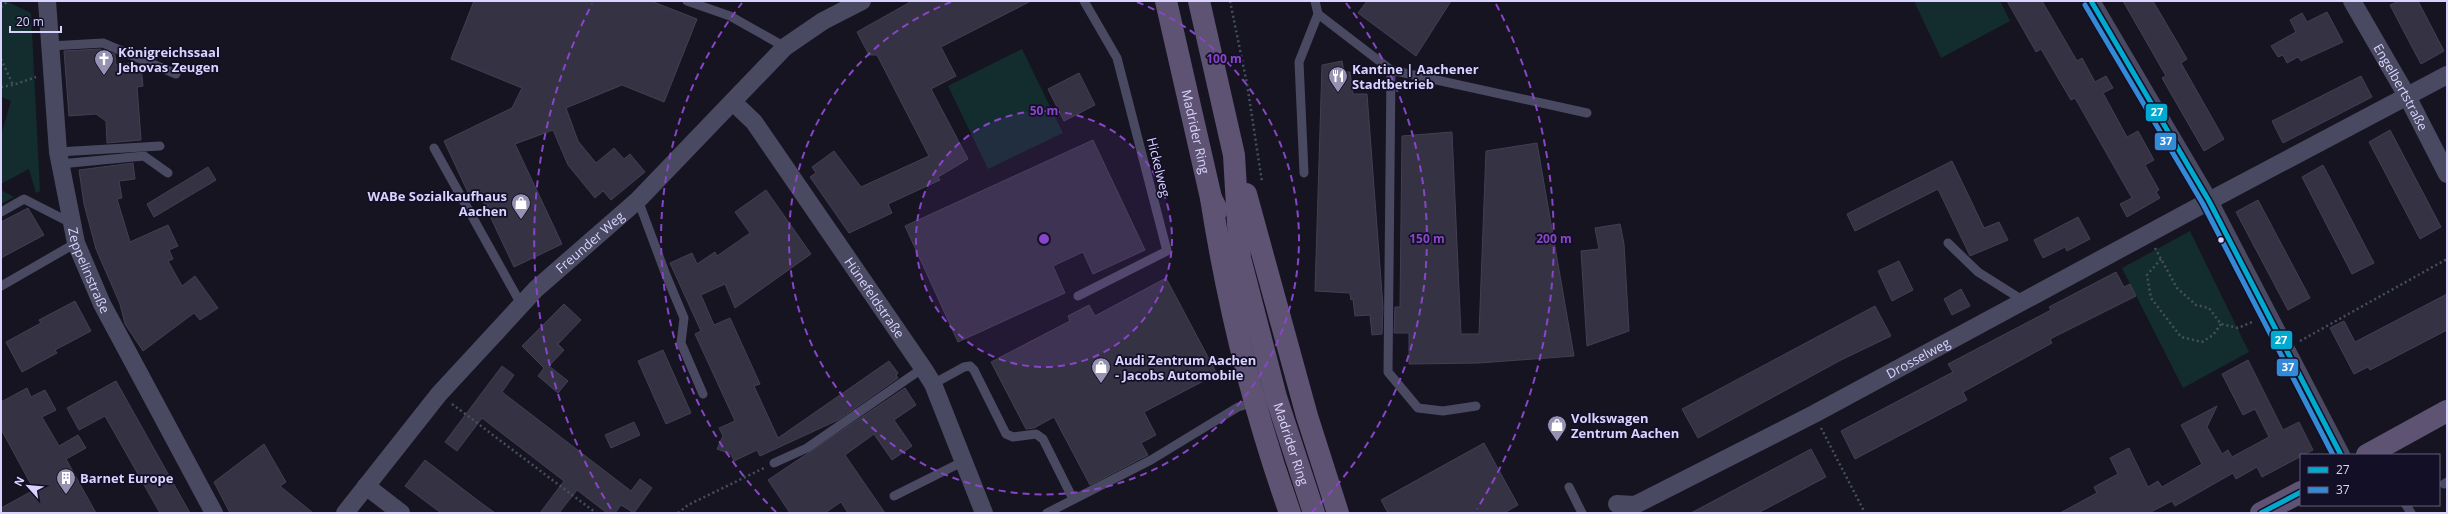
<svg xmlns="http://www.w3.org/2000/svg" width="2448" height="514" font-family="'Open Sans',sans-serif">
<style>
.green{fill:#132c2d}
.building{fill:#343243;stroke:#433f54}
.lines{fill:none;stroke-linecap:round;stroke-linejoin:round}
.path{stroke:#44505f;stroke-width:2.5;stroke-dasharray:2 3;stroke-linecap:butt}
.lane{stroke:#4a4962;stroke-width:9}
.street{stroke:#4a4962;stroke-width:18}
.primary{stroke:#5e5373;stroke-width:22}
.bus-1-casing{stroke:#130f26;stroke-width:8}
.bus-2-casing{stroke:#130f26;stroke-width:8}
.bus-1{stroke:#00a9ce;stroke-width:5}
.bus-2{stroke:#338bd7;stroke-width:5}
.ring{fill:none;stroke:#8945c9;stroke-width:2;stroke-dasharray:7 5}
.bus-dot{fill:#d9d4ff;stroke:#130f26;stroke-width:1.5}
.labels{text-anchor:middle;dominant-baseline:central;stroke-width:3.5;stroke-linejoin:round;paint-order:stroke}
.poi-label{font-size:13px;font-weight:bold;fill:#d9d4ff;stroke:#130f26;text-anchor:start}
.street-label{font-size:13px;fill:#d9d4ff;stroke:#130f26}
.centre{fill:#8945c9;stroke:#130f26;stroke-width:2}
.ring-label{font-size:12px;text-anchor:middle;font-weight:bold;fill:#8945c9;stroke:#130f26;stroke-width:3.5;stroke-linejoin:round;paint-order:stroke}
.line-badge{stroke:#130f26;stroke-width:1.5}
.badge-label{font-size:11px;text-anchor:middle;font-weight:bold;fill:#fff}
</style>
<rect width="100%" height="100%" fill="#161421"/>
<g class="green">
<path d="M1,1h5l25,12 9,178 -4,2 -7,-24 -28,15v-49l10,-34 -10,-4z"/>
<path d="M1914,1h86l10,20 -69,37z"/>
<path d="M1022,49l41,84 -75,36 -40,-83z"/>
<path d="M1,190l13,7 -13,7z"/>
<path d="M2190,231l59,121 -66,36 -61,-120z"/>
</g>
<g class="building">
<path d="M474,1h177l46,18 -33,83 -42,-17 -56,23 12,33 18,22 18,-15 10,11 6,-5 15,18 -34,28 -8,-9 -8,7 -27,-33 -15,-35 -38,14 47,100 -48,23 -33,-70 -9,4 -28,-60 68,-33 10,-20 -71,-29z"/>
<path d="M912,1h119l-90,46 15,29 -25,13 37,70 -30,18 2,3 -52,24 4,9 -43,20 -39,-56 6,-4 -4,-6 22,-16 27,36 68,-31 -52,-101h-8l-12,-23z"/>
<path d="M1367,1h84l-35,55 -58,-43z"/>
<path d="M2007,1h35l35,60 5,-3 13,24 11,-6 7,12 -10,5 24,44 11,-6 16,29 -9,5 14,25 -3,2 4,6 -33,19 -7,-13 12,-6 -57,-100 -4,2 -30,-51 -5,3z"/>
<path d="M2123,1h30l34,58 -6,4 43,76 -20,12 -42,-73 4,-2z"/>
<path d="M2399,1h19l26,50 -23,13 -31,-59z"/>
<path d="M2327,12l16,30 -42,19 -3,-4 -11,6 -4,-8 -5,2 -7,-11 25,-14 -6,-12 12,-7 5,9z"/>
<path d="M101,49l1,2 13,3 1,11 19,-2v4l6,-1 2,20 -6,1 4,53 -34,3 -1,-22 -10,-7 -27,2 -5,-65z"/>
<path d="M1342,61l2,11h6l3,22h14l16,213 -1,27 -10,1 -2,-20 -15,1 -2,-17 -2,1 -1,-7 -35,-2 7,-226z"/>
<path d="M1079,73l16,32 -31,16 -16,-32z"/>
<path d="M2361,76l11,21 -89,46 -11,-22z"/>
<path d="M2390,130l51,97 -21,12 -51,-97z"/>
<path d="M1452,132l9,202h18l7,-183 51,-8 37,213 -95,7 -70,1v-31h-15l1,-26h5l2,-171z"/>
<path d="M1093,140l52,110 -52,24 -10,-22 -30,14 12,27 -107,49 -53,-116z"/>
<path d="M1952,161l32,67 15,-6 9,18 -38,16 -32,-67 -83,42 -8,-17z"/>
<path d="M133,163l2,16 -16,2 3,17 -5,1 13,43 38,-17 10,21 -9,4 4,9 -5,2 14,25 13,-10 23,32 -18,12 -6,-7 -51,38 -18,-27 -5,-20 -24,-55 -12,-45 -5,-34z"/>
<path d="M2323,165l51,98 -22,11 -50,-97z"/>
<path d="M208,167l8,13 -62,37 -7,-13z"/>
<path d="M766,190l45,64 -76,54 -10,-24 -24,11 13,30 16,-7 30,66 -6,2 24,52 111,-77 9,12 -2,2 2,3 -60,42 -78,36 -3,-6 -23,11 -3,-7 -14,-5 6,-13 -4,-8 16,-7 -40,-87 6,-3 -31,-68 22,-10 5,11 18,-12 2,4 33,-23 -15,-21z"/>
<path d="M2258,200l52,98 -22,12 -52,-98z"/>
<path d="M28,208l16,27 -43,23v-36z"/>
<path d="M2078,217l12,22 -23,12 -2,-4 -22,11 -9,-18z"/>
<path d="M1620,224l4,20 5,87 -42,15 -6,-95 18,-2 -4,-21z"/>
<path d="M1899,261l14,29 -21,11 -14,-30z"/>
<path d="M2116,272l8,15 6,-3 6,12 -86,43 2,4 -89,49 4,8 -112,59 -14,-28 112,-59 -5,-8 103,-54 -2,-3z"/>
<path d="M1166,278l51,96 -73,38 12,23 -15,8 7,12 -58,30 -36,-68 -20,11 -8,1 -35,-67 79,-41 -2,-5 21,-11 6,11z"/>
<path d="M1961,289l9,17 -18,9 -8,-16z"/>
<path d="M2447,294v36l-77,40 -2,-3 -14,7 -24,-46 14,-7 11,21z"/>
<path d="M75,301l16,30 -36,19 2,3 -35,19 -16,-30 35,-19 -2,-3z"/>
<path d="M564,304l17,16 -23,24 6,6 -15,16 19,15 -10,12 -20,-17 6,-8 -22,-22z"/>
<path d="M1875,306l16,30 -50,24 -143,78 -16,-29z"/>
<path d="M663,350l28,63 -25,11 -28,-63z"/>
<path d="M2248,360l35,70 16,-8 14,28 -51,27 -5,-10 -21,12 -3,-6 -58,33 -3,-5 -23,12h-89l37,-20 -3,-6 24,-13 -8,-16 19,-10 19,39 10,-6 4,6 40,-23 -21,-39 36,-19 -10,21 15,27 6,-4 4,7 37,-20 -14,-28 -12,6 -21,-41z"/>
<path d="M502,366l12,9 -12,17 129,99 9,-12 12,9 -18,25 -13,-8 -6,8h-8l-30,-23 -18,23h-19l24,-32 -82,-63 -25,33 -12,-9z"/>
<path d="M116,381l28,50 46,82h-30l-55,-97 -26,14 -12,-22z"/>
<path d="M27,388l4,9 14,-7 11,20 -14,7 17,29 19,-11 8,13 -20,11 30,54h-95v-5l33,-18 -33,-61v-27z"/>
<path d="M905,388l11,17 -22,15 18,26 -20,14 -18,-26 -29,21 40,58h-37l-7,-11 -16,11h-35l-22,-33z"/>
<path d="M634,422l6,13 -29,13 -6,-13z"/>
<path d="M1484,443l34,62 -14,8h-116l-7,-13z"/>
<path d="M264,444l22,38 -6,4 33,27h-83l-16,-31z"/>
<path d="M1811,449l15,28 -68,36h-67z"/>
<path d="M425,460l51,39 19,14h-54l-36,-27z"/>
</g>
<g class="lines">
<g class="path">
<path d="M1230,1l17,83 15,98"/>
<path d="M1,7l6,-5"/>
<path d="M1,59l12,26"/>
<path d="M1,87l12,-2 23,-8"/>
<path d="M2155,248l22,40 19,17 13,3 12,16 17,4 14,-6"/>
<path d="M2161,259l-14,16 4,23 30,39 21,5 11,-7 8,-11"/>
<path d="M2300,341l147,-82"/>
<path d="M452,404l144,109"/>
<path d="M1821,428l44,85"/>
<path d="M678,513l10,-8 76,-37"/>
</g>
<g class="lane">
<path d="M687,1l43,15 55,31"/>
<path d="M1315,1l3,13 73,56 196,43"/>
<path d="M50,46l53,-3 73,31"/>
<path d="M1391,70l-3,302 30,36 25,3 33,-5"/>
<path d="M434,148l87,156"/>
<path d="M58,152l102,-6"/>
<path d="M60,164l84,-8 24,17"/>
<path d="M1304,173l-5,-111 19,-48"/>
<path d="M638,200l28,75 18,43 -3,25 22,51"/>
<path d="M1,212l23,-13 47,24"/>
<path d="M1948,243l30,29 46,29"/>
<path d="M1,286l75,-43"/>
<path d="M1078,296l89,-45 -50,-193 -33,-57"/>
<path d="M933,384l31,-17 6,-1 4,4 32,64 7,3 23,-3 7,5 30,60"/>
<path d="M774,463l33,-15 116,-80"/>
<path d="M2444,484l3,-2"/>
<path d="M1569,487l13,26"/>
<path d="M894,496l70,-35"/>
<path d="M2406,505l5,8"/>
<path d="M1047,513l104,-53 87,-53 17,-5"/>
</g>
<g class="street">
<path id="s1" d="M47,1l11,151 18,91 26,61 112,209"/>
<path d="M2091,1l118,200 132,254"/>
<path id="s2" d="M2352,1l55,95 40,78"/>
<path id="s3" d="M733,102l21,20 169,246 10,16 51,129"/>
<path d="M366,486l35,27"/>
<path id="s4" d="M1617,504l18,1 179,-91 395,-213 238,-126"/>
<path id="s5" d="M345,513l94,-119 97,-105 102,-89 147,-153 38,-26 39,-20"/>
</g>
<g class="primary">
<path id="s6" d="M1166,1l45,197 6,12"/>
<path id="s7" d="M1199,1l35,154 6,103 36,139 38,116"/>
<path d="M1246,194l61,222 31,97"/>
<path d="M1211,198c17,109 42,211 79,315"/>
<path d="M2367,455l80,-44"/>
<path d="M2261,513l40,-21"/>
</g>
<defs>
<g id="bus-1">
<path d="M2091,1l118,200 132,254"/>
<path d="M2261,513l40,-21"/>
</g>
<path id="bus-2" d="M2085,5l118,199 130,251"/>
</defs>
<use href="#bus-1" class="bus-1-casing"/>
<use href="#bus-2" class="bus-2-casing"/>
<use href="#bus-1" class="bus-1"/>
<use href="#bus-2" class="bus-2"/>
</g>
<circle cx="1044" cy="239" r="128" fill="#8945c9" fill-opacity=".12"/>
<g class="ring">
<circle cx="1044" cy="239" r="128"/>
<path d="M1137 2A255 255 0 1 1 951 2"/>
<path d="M776 512A383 383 0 0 1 742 3M1346 3A383 383 0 0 1 1312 512"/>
<path d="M611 509A510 510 0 0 1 592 4M1496 4A510 510 0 0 1 1477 509"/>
</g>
<defs>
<symbol id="church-pin" viewBox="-11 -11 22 30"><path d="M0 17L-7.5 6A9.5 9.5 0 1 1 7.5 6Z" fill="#9591b1" stroke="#130f26"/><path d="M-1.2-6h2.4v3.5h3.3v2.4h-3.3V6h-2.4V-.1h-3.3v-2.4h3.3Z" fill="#fff"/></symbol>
<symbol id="restaurant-pin" viewBox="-11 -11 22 30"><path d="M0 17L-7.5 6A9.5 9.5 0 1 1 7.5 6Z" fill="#9591b1" stroke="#130f26"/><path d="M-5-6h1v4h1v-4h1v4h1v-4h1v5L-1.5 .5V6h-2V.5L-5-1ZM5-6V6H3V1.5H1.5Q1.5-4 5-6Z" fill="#fff"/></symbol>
<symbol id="shop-pin" viewBox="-11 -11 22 30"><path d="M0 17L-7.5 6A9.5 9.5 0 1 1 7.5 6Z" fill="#9591b1" stroke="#130f26"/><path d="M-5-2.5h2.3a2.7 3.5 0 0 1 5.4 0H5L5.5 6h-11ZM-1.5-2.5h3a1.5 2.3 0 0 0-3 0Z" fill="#fff"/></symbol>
<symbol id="building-pin" viewBox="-11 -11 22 30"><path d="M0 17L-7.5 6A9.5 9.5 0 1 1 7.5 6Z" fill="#9591b1" stroke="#130f26"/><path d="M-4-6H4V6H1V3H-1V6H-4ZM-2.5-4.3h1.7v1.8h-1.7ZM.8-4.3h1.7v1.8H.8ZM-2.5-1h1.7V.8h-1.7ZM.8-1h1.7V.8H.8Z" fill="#fff"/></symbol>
</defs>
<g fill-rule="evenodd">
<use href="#church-pin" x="93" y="48" width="22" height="30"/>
<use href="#restaurant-pin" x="1327" y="65" width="22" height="30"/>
<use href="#shop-pin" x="510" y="192" width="22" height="30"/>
<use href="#shop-pin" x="1090" y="356" width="22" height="30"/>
<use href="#shop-pin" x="1546" y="414" width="22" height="30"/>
<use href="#building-pin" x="55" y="467" width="22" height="30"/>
</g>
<circle class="bus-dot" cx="2221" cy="240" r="3.5"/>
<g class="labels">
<g class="poi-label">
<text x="118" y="52">Königreichssaal<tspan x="118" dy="15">Jehovas Zeugen</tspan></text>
<text x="1352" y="69">Kantine | Aachener<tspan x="1352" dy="15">Stadtbetrieb</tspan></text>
<text x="507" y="196" text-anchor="end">WABe Sozialkaufhaus<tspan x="507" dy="15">Aachen</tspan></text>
<text x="1115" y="360">Audi Zentrum Aachen<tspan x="1115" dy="15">- Jacobs Automobile</tspan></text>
<text x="1571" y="418">Volkswagen<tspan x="1571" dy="15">Zentrum Aachen</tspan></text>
<text x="80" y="478">Barnet Europe</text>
</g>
<g class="street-label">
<text stroke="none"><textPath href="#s2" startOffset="99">Engelbertstraße</textPath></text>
<text stroke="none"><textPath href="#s6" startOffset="134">Madrider Ring</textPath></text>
<text transform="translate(1159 167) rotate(76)">Hickelweg</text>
<text stroke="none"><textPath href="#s5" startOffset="366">Freunder Weg</textPath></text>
<text stroke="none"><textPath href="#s1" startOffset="274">Zeppelinstraße</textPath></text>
<text stroke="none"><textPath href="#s3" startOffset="242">Hünefeldstraße</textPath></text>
<text stroke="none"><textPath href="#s4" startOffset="337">Drosselweg</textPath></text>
<text stroke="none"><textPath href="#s7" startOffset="454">Madrider Ring</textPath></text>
</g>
</g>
<circle cx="1044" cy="239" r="6" class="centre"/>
<g class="ring-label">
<text x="1224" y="63">100 m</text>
<text x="1044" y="115">50 m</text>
<text x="1427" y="243">150 m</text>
<text x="1554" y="243">200 m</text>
</g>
<g class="line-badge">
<rect x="2145" y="103" width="23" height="19" rx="4" fill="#00a9ce"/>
<rect x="2154" y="132" width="23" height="19" rx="4" fill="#338bd7"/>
<rect x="2270" y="330" width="23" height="20" rx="4" fill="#00a9ce"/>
<rect x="2276" y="358" width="23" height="19" rx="4" fill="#338bd7"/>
</g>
<g class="badge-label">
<text x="2157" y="116">27</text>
<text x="2166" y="145">37</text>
<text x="2281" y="344">27</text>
<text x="2288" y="371">37</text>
</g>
<rect width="2448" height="514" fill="none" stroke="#d9d4ff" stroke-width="4"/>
<rect x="2300" y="454" width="140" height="52" fill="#130f26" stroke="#625e7d"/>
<rect x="2308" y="467" width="20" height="6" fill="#00a9ce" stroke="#625e7d"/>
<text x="2336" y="474" font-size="12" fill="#d9d4ff">27</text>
<rect x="2308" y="487" width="20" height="6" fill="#338bd7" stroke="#625e7d"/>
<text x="2336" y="494" font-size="12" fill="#d9d4ff">37</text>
<g transform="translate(28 486) rotate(297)" stroke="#130f26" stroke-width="3" paint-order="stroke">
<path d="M0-3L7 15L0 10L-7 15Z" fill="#d9d4ff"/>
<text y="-6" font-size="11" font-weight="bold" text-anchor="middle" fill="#d9d4ff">N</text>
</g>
<path d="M10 26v6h51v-6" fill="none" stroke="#d9d4ff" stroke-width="2"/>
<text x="16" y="26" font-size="12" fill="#d9d4ff" stroke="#130f26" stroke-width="3" paint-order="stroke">20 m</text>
</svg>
